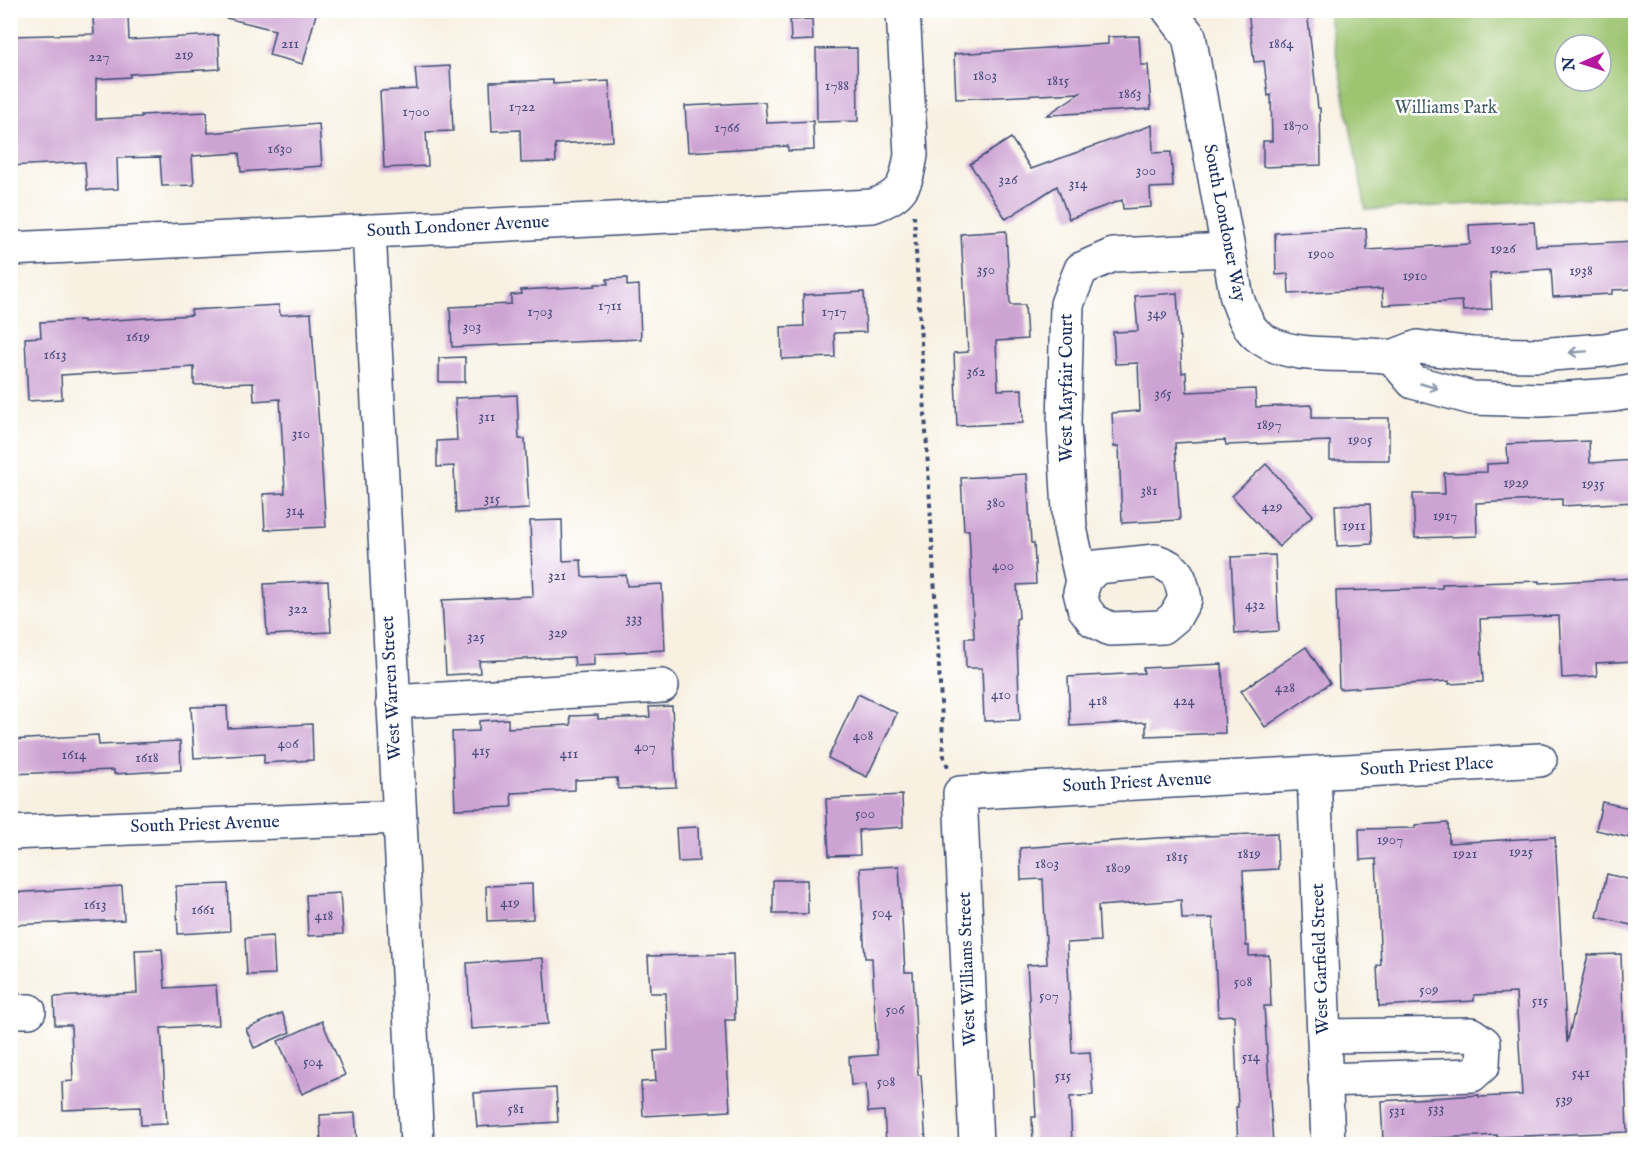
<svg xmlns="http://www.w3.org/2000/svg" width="1646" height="1155" font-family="'IM FELL English',serif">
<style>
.green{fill:#9dc571;stroke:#5c7a68;stroke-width:1.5;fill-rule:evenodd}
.building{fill:#cda3d3}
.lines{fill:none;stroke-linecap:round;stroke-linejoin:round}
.minor-casing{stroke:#3c4c72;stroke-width:36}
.path{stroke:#3c4c72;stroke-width:4;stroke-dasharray:4.5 4.5;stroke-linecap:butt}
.minor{stroke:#fff;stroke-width:33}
.oneway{stroke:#8d97ae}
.labels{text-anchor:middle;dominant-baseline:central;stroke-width:5;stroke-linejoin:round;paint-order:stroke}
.number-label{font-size:15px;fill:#484c7b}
.park-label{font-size:18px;fill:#425c64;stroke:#fff}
.street-label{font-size:18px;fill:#1b2f5e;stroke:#fff}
</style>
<rect width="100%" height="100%" fill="#fff"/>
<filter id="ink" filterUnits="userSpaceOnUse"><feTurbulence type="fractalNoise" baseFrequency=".0167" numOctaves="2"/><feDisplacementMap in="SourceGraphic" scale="12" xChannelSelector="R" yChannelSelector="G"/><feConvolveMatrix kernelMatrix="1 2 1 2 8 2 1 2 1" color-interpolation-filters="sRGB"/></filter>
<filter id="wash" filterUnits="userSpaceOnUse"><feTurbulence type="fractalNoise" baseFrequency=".008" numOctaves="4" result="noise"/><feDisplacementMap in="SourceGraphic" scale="24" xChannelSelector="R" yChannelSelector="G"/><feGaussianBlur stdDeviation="1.35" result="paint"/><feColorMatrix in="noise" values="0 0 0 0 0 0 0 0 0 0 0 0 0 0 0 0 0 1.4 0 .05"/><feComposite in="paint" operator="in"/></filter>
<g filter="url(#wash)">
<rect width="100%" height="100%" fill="#f8f1e2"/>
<path class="green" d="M1328,11h307v184l-269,15zM1565,45h36v36h-36z"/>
<g id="blocks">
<g class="building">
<path d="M227,10h90l-14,54 -34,-9 6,-25 -49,-12z"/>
<path d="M1248,10h59l11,98h2l1,57 -58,2v-26h9l-1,-46 -3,1 -4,-35 -10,1z"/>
<path d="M128,15l1,25 89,-5 2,34 -90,5v3l-34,2v40l46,-2 -1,-2 66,-3 1,21 111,-9 3,42 -81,6 -2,-19 -47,3 2,29 -32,1 -2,-29 -43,1 1,31 -31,1 -2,-28 -75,4v-130l84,-2 -1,-18z"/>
<path d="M812,19l1,21 -22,1 -1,-21z"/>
<path d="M1139,36l2,29h7l3,44 -104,6 33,-22 -124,6 -2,-45 154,-10v-7z"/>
<path d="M857,48l1,73 -41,1 -1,-73z"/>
<path d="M450,66l3,65 -27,1 2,34 -44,2 -4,-77 37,-2 -2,-21z"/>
<path d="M553,80v4l56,-3 4,60 -58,3 1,18 -35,1 -1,-33 -28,1 -2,-49z"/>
<path d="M765,102l2,21 46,-2 1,29 -26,1v-5l-100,6 -3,-46z"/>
<path d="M1152,125l1,28 18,-1 2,35 -23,1 1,19 -28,2 -1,-9 -53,19 -12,-33 -51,33 -36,-55 41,-26 20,31z"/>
<path d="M1534,222l2,24 99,-5v48l-23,1v4l-59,3 -2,-28 -61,4 2,36 -29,2 -1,-10 -79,4 -1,-16 -93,5 -1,-20 -12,1 -1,-42 91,-5 1,22 103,-6 -1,-19z"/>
<path d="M1006,231l4,74h15l2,34 -31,2 2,49 24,-1 1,34 -66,3 -3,-73 14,-1 -7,-118z"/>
<path d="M627,278v8l12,-1 2,54 -189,8 -2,-40 61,-3v-9l11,-1 -1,-4 74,-4v-2h13l-1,-5z"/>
<path d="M864,292l2,40 -32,1 1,24 -53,2 -1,-32 23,-1 -1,-31z"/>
<path d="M1177,293l5,80 4,-1 1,20 68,-3 1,18 56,-2v13h77v42h-59v-19l-104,4 -1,-5 -50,3 5,77 -58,3 -3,-77 -5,1 -2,-34 28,-2 -2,-48 -23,1 -2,-32 25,-1 -3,-35z"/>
<path d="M279,305l1,10 31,-2 15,214 -61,3 -2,-36 22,-1 -5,-94 -26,2 -1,-18 -59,2v-18l-133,8 1,24 -34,2 -3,-63 16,-1 -1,-15 43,-2v2l109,-7 -1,-5z"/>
<path d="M465,357v25h-26v-24z"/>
<path d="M517,395l2,44h6l4,70 -73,4 -2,-47 -17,1v-26l20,-1 -2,-42z"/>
<path d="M1589,441l1,22 45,-3v42l-73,4v-7l-86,4 1,33 -62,2 -2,-44h32l-1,-21 43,-1v-8l21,-1 -1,-19z"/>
<path d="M1266,464l47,51 -34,32 -47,-51z"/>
<path d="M1027,474l4,69h3l2,41 -19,1 2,33 -3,1 4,101 -36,1 -2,-53h-16l-1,-30h9l-5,-108h-5l-3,-52z"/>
<path d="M1370,504l2,40 -35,2 -2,-41z"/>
<path d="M562,520l1,41 18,-1 1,17 44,-2 1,11 35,-2 3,66 -71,4v11l-19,1 -1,-9 -95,4 1,12 -34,2 -4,-75 91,-4 -3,-75z"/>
<path d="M1275,555l4,76 -44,3 -4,-77z"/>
<path d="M1635,578v83l-39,2 1,13 -35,2 -3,-62 -79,3 3,63 -34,2v-3l-110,8 -3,-98 106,-3v-4l97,-3v2z"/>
<path d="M328,581l3,51 -64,3 -3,-51z"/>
<path d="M1306,647l24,36 -65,44 -24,-36z"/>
<path d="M1222,664l3,69 -79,3v-14l-76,4 -2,-49 76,-4 -1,-5z"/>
<path d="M858,694l39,19 -30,64 -39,-19z"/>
<path d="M227,706l1,22 84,-4 1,36 -49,3v-9l-70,4 -3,-51z"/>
<path d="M672,706l4,81 -58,2 -1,-11 -42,2v10l-64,3 1,14 -57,2 -3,-77 27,-1v-10l29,-2v9l63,-3 -1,-9 28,-1v4l52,-2 -1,-10z"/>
<path d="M98,735l1,10 81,-4 1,29 -67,4v-4l-104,4v-34z"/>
<path d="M902,795l1,32 -44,3 1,25 -31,1 -3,-57z"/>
<path d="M1602,802l33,7v30l-39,-9z"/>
<path d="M1448,823l1,20 106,-6 12,206 21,-88 33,-1 6,178 -130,5v-2l-114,6 -2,-40 98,-6v2l43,-2 -6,-102 -42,2v6l-95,5 -2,-40 4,-1 -5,-106 -16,1 -1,-31 56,-1v-3z"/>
<path d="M698,827l1,34 -21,1 -2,-34z"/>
<path d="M1277,833l1,36 -35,2 3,75h3v10l20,-1 2,51h-7l9,138h-35l-2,-37h2l-4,-92 -16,1 -5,-98 -31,1 -1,-19 -83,6 2,35 -33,2 5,110 18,-1 3,43 -23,2 2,47h-39l-1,-27h4l-9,-152 20,-1 -4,-85 -22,1 -1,-32 137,-10z"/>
<path d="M899,866l6,106h8l5,103h3l5,69h-40l-2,-33 -16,1 -2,-28 -15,1 -2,-28 28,-2 -5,-97h-7l-5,-90z"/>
<path d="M1607,874l28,7v45l-38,-9z"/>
<path d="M773,880h34l1,34h-35z"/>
<path d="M228,884l2,47 -52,3 -2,-48z"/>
<path d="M532,884l1,35 -46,2 -1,-35z"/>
<path d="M122,886l2,34 -114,5v-32z"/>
<path d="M340,893l3,41 -35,2 -2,-41z"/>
<path d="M273,936l2,38 -28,1 -2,-37z"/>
<path d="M162,949l3,39 51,-3 3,40 -58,3 6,96 -26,1 -1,-18 -77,3 -1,-28 11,-1 -2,-56h-16l-1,-28 83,-4 -2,-43z"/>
<path d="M733,954l2,66h-10l5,91 -87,5 -2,-34 15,-1 -2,-30 14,-1 -2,-57h-16l-2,-37z"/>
<path d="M543,958l5,66 -77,5 -4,-66z"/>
<path d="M282,1013l8,19 -36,16 -8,-19z"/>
<path d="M322,1021l23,54 -43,19 -24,-53z"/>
<path d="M556,1088l2,34 -81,5 -3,-34z"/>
<path d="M355,1113l2,31h-36l-1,-29z"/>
</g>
</g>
</g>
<g filter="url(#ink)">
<use href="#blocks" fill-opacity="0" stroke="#3c4c72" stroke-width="1.5"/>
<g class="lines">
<defs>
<g id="minor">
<path d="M1169,10l20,26 48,262c5,13 9,28 20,37 32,28 95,15 135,22"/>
<path d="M369,231l48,913"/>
<path d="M10,249l862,-43c31,-10 34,-21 39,-51l-8,-145"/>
<path d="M1636,344l-31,6 -67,5 -65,-1 -55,-7 -26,10 21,25 59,16 69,2 72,-5 23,-4"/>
<path d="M1156,561c22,7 25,16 29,38l-10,18 -12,10 -53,2 -17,-9 -9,-12 -4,-16 6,-14 11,-11z"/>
<path d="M1083,586l-13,-58 -6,-104 3,-120 14,-35 32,-14 115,-5"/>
<path d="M393,702l269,-16"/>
<path d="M1314,773l14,371"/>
<path d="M10,833l389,-16"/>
<path d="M10,1011h19"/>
<path d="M1324,1036l147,-2 13,9 -1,22 -11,10 -147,5"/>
<path d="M976,1144l-16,-351 580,-33"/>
</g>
</defs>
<use href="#minor" class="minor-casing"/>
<path class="path" d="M914,215l30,542 4,10"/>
<use href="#minor" class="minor"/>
</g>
<defs><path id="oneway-shaft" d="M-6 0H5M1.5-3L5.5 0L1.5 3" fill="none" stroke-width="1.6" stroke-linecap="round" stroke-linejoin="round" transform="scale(1.5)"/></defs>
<g class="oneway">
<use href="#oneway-shaft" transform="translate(1578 352) rotate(176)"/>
<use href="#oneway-shaft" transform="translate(1429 386) rotate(16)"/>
</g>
</g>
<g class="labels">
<g class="number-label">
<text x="290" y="43">211</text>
<text x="1281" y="43">1864</text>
<text x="184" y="54">219</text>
<text x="99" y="56">227</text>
<text x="985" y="75">1803</text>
<text x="1058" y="80">1815</text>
<text x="837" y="85">1788</text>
<text x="1130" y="93">1863</text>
<text x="522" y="106">1722</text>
<text x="416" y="111">1700</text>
<text x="1296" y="125">1870</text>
<text x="727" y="127">1766</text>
<text x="280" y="148">1630</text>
<text x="1146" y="170">300</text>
<text x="1008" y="179">326</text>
<text x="1078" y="183">314</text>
<text x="1503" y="248">1926</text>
<text x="1321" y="253">1900</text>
<text x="986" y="269">350</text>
<text x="1581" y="270">1938</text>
<text x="1415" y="275">1910</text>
<text x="610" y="305">1711</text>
<text x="540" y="311">1703</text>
<text x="834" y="311">1717</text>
<text x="1157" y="313">349</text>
<text x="472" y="326">303</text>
<text x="138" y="336">1619</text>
<text x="55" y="354">1613</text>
<text x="976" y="371">362</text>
<text x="1163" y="393">365</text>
<text x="487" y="416">311</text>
<text x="1269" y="424">1897</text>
<text x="301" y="433">310</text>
<text x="1360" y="439">1905</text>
<text x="1516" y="482">1929</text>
<text x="1593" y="483">1935</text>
<text x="1149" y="490">381</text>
<text x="492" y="498">315</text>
<text x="996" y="502">380</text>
<text x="1272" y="506">429</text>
<text x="295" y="510">314</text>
<text x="1445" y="515">1917</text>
<text x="1354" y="525">1911</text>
<text x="1003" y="565">400</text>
<text x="557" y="575">321</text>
<text x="1255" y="604">432</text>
<text x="298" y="608">322</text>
<text x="634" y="618">333</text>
<text x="558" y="632">329</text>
<text x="476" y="636">325</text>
<text x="1285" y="687">428</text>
<text x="1001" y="694">410</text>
<text x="1098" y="700">418</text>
<text x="1184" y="700">424</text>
<text x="863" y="735">408</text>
<text x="288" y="743">406</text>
<text x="645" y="746">407</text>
<text x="481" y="750">415</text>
<text x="569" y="753">411</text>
<text x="74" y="754">1614</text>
<text x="147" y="757">1618</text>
<text x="865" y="813">500</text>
<text x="1390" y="839">1907</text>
<text x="1521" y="851">1925</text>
<text x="1249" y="853">1819</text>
<text x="1465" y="853">1921</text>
<text x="1177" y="856">1815</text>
<text x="1047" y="863">1803</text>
<text x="1118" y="867">1809</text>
<text x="510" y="902">419</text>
<text x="95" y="904">1613</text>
<text x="203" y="909">1661</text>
<text x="882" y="912">504</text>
<text x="324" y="915">418</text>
<text x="1243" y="981">508</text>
<text x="1429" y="989">509</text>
<text x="1049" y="995">507</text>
<text x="1540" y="1000">515</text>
<text x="895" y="1009">506</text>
<text x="1251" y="1056">514</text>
<text x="313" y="1061">504</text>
<text x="1581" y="1072">541</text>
<text x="1063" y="1075">515</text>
<text x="886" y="1081">508</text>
<text x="1564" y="1099">539</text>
<text x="516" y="1108">581</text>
<text x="1436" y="1108">533</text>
<text x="1397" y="1110">531</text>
</g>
<g class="park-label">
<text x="1446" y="108">Williams Park</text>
</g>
<g class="street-label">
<text transform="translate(1224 223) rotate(79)">South Londoner Way</text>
<text transform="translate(458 227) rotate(-3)">South Londoner Avenue</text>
<text transform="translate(1067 388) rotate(-90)">West Mayfair Court</text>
<text transform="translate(392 688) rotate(-93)">West Warren Street</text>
<text transform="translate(1427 767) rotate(-3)">South Priest Place</text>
<text transform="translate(1137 783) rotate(-3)">South Priest Avenue</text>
<text transform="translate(205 825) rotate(-2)">South Priest Avenue</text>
<text transform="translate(1321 959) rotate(-92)">West Garfield Street</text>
<text transform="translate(968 969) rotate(-92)">West Williams Street</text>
</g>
</g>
<rect width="1646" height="1155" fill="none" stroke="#fff" stroke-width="36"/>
<g transform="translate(1583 63) rotate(267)"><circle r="28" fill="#ffffff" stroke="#a4acbf" stroke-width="1.5"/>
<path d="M0-4.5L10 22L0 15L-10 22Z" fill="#b5179e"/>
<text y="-9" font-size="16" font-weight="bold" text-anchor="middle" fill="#1b2f5e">N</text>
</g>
</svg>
